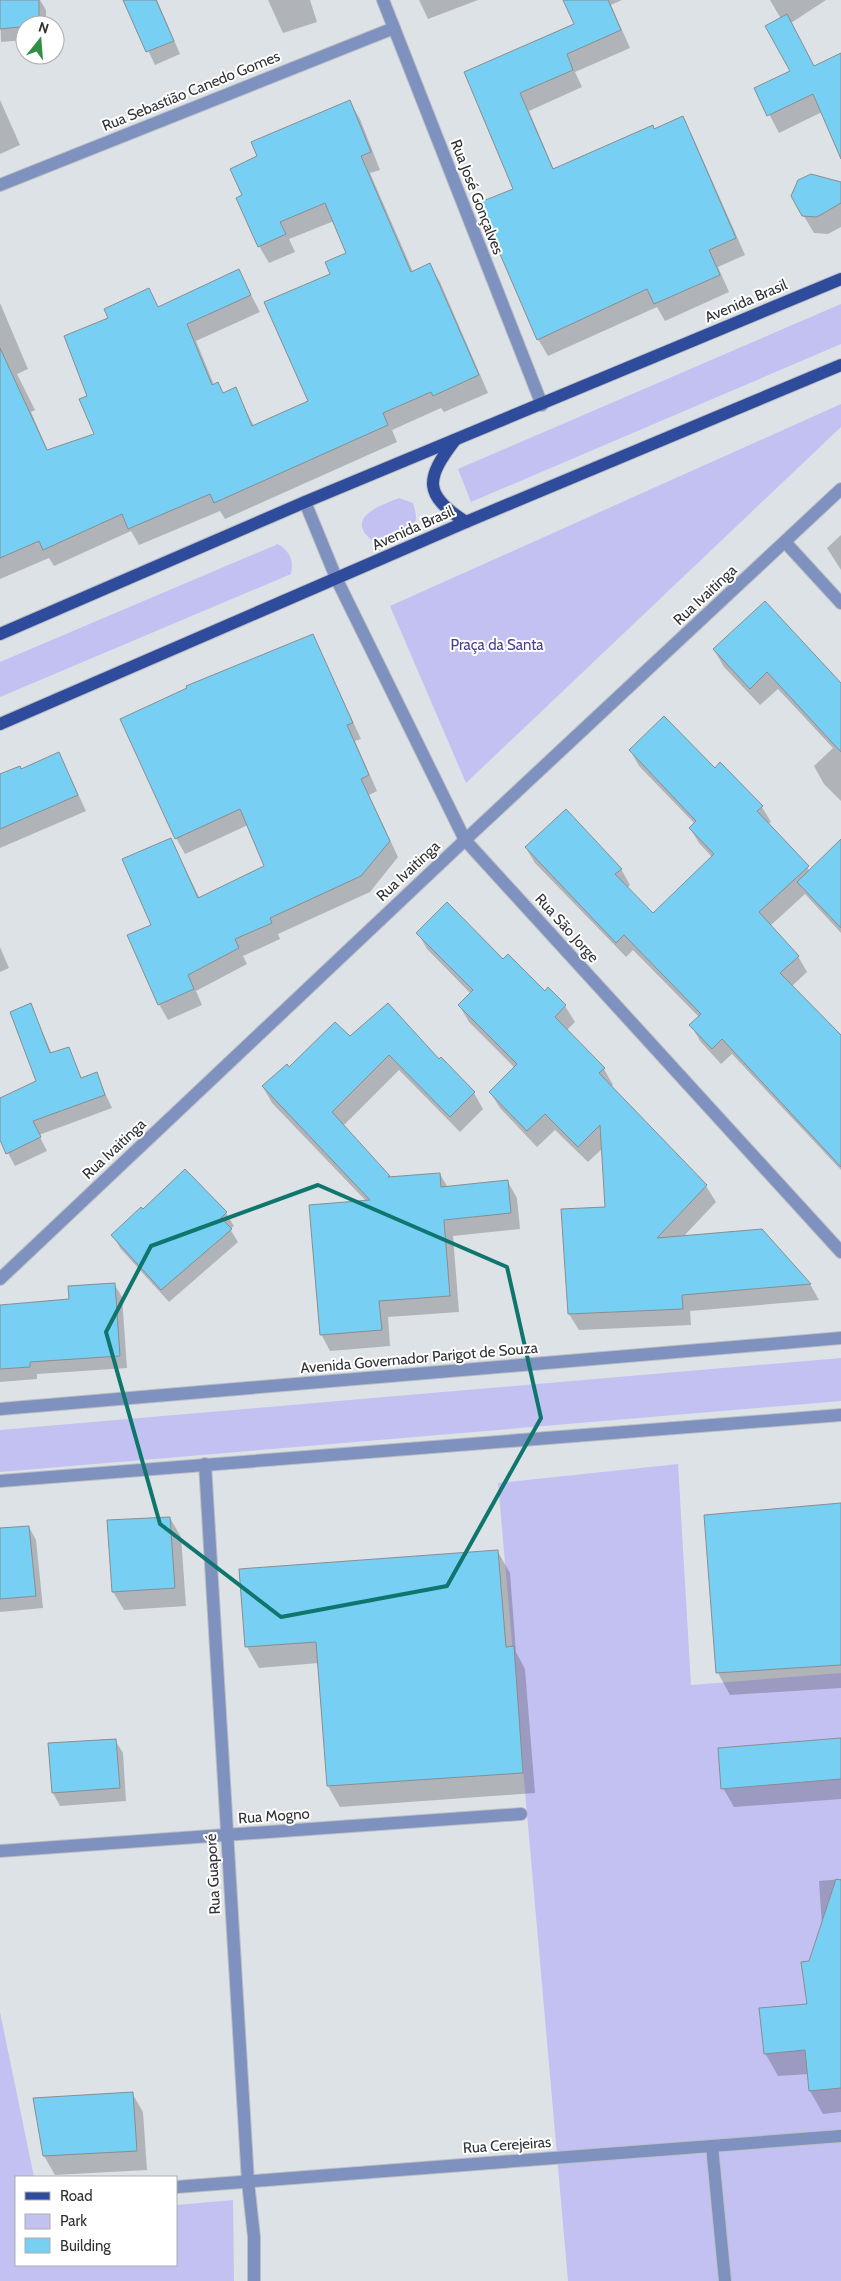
<svg xmlns="http://www.w3.org/2000/svg" width="841" height="2281" font-family="Cabin,sans-serif">
<style>
.green{fill:#c3c1f2}
.shadow{fill:#0003}
.building{fill:#77cff3;stroke:#888e91}
.lines{fill:none;stroke-linecap:round;stroke-linejoin:round}
.minor-casing{stroke:#babfc3;stroke-width:14}
.major-casing{stroke:#babfc3;stroke-width:14}
.minor{stroke:#7e91bf;stroke-width:12}
.major{stroke:#2f4b9b;stroke-width:12}
.marked{fill:none;stroke:#0f766e;stroke-width:4;stroke-linejoin:round}
.labels{text-anchor:middle;dominant-baseline:central;stroke-width:4;stroke-linejoin:round;paint-order:stroke}
.street-label{font-size:15px;fill:#303234;stroke:#fff}
.park-label{font-size:15px;fill:#493d8e;stroke:#fff}
</style>
<rect width="100%" height="100%" fill="#dde2e7"/>
<g class="green">
<path d="M841,304v40l-370,158 -13,-33z"/>
<path d="M841,404v23l-375,356 -76,-177z"/>
<path d="M399,498l14,5c2,7 5,15 1,21 -6,11 -30,15 -41,17 -30,-23 8,-36 26,-43z"/>
<path d="M278,544c12,8 16,16 13,30l-291,123v-35z"/>
<path d="M841,1358v43l-841,71v-42z"/>
<path d="M678,1464l13,221 150,-12v608h-273l-70,-798z"/>
<path d="M0,2012l34,165h-18v88h160v-60l57,-5 1,81h-234z"/>
</g>
<g class="shadow">
<path d="M0,0h40l6,10v15h-21v15l-24,2z"/>
<path d="M124,0h33l23,54 -25,11z"/>
<path d="M268,0h42l7,22 -34,11z"/>
<path d="M419,0h59l-50,19z"/>
<path d="M564,0h58l-11,5 19,43 -55,24 7,15 -53,24 25,59 128,-52 10,17 53,120 -27,12 11,25 -64,29 -8,-14 -109,49 -10,-17 -24,-149 -48,-117 110,-48z"/>
<path d="M770,0h56l-35,23 23,44 27,-13v103l-19,-45 -43,21 -23,-44 35,-17 -10,-53z"/>
<path d="M0,100l20,45 -20,9z"/>
<path d="M350,102l10,17 20,51 -10,3 43,99 17,-7 10,17 48,111 -44,19 -3,-4 -49,22 5,12 -172,77 -5,-8 -81,34 -8,-14 -77,35 -5,-8 -49,21v-276l28,66 -11,5 18,36 -4,2 17,39 47,-17 -6,-38 21,-78 38,-28 11,18 79,-38 22,42 -64,29 18,44 9,9 12,-5 19,37 56,-24 22,-128 15,-20 -13,-33 -45,18 6,13 -26,11 -10,-17 -15,-50 15,-39z"/>
<path d="M841,184v43l-13,7 -14,-1 -22,-37z"/>
<path d="M841,535v35l-14,-22z"/>
<path d="M313,635l48,104 -6,2 22,50 -8,4 29,62 -28,35 -92,42 2,5 -37,17 4,8 -51,27 6,14 -34,15 -9,-16 -6,-79 18,-86 29,60 66,-32 -18,-42 -63,29 -9,-16z"/>
<path d="M714,650l127,35v116l-17,-17 -10,-18 19,-18 -55,-59 -18,16 -36,-38z"/>
<path d="M630,750l85,20 47,37 9,15 -3,2 42,47 31,-30v92l-36,-39 -35,32 28,30 9,16 -15,14 49,49v135l-109,-116 -11,10 -21,-23 -9,-16 8,-8 -66,-67 -7,7 -91,-94 -9,-15 95,21 9,16 -3,3 26,27 59,-58 -13,-14 -9,-15 5,-4 -56,-58z"/>
<path d="M59,753l27,58 -86,37v-72l21,-6z"/>
<path d="M418,933l85,28 42,31 3,-3 17,17 10,16 -8,8 37,39 9,16 -2,2 95,99 10,16 -33,35 79,-7 48,54 9,16 -129,11 1,14 -112,5 -10,-16 38,-106 -4,-60 -15,14 -33,-32 -18,17 -37,-39 -10,-16 25,-24 -46,-46 -10,-17 12,-11 -44,-45z"/>
<path d="M0,947l9,21 -9,4z"/>
<path d="M31,1005l21,49 16,-6 14,31 14,-5 16,34 -73,27 8,16 -32,15 -15,-28v-38l37,-18z"/>
<path d="M350,1038l91,21 33,34 9,16 -23,23 -61,-62 -56,56 47,52 50,-4 8,14 60,-6 9,16 3,31 -67,7 6,76 -71,5 2,29 -60,5 -9,-17 46,-132 -95,-99 -9,-16 26,-18z"/>
<path d="M226,1213l8,13 -4,3 8,13 -69,60 -49,-54 -7,-13z"/>
<path d="M114,1284l8,13 5,71 -90,6v5l-37,3v-73l70,-9z"/>
<path d="M841,1504v184l-111,7 -12,-22z"/>
<path d="M170,1518l11,19 5,69 -62,4 -11,-18z"/>
<path d="M29,1527l7,13 7,68 -43,4v-82z"/>
<path d="M498,1552l12,21 6,79 9,17 10,124 -195,14 -12,-21 -9,-123 -60,5 -12,-21z"/>
<path d="M841,1739v60l-107,8 -11,-19z"/>
<path d="M115,1740l8,13 3,48 -66,5 -7,-13z"/>
<path d="M841,1879v233l-18,2 -13,-23 -1,-17 -31,2 -13,-23 44,-48 1,-43 12,-35 -3,-46z"/>
<path d="M132,2093l11,19 4,58 -92,5 -11,-19z"/>
</g>
<g class="building">
<path d="M0,0h39v25l-39,4z"/>
<path d="M123,0h33l18,41 -28,11z"/>
<path d="M563,0h45l13,30 -54,24 6,16 -53,23 33,76 100,-44 1,4 29,-13 53,122 -27,12 11,25 -66,29 -7,-15 -110,51 -59,-137 35,-14 -49,-117 110,-48z"/>
<path d="M787,14l27,52 27,-13v106l-28,-65 -46,22 -13,-28 36,-17 -25,-45z"/>
<path d="M350,100l21,52 -10,4 50,116 19,-9 49,112 -46,21 -2,-4 -48,21 5,12 -174,78 -4,-9 -82,35 -6,-15 -79,36 -4,-9 -39,17v-210l47,102 47,-16 -15,-35 8,-3 -23,-60 44,-18 -4,-9 45,-21 9,19 81,-38 12,26 -64,29 25,61 6,-3 5,11 13,-6 16,39 56,-25 -44,-99 66,-28 -5,-12 21,-9 -21,-50 -45,19 6,12 -28,13 -22,-49 6,-3 -12,-26 27,-13 -6,-14z"/>
<path d="M811,174l30,8v21l-24,14 -15,-1 -11,-20 7,-16z"/>
<path d="M765,601l76,82v69l-74,-80 -17,17 -37,-40z"/>
<path d="M313,634l40,89 -6,2 22,50 -8,4 29,62 -29,35 -91,42 2,5 -37,16 4,9 -51,27 6,14 -36,16 -31,-70 24,-10 -29,-66 49,-21 27,60 66,-32 -24,-57 -65,30 -55,-120 67,-31 -1,-2z"/>
<path d="M664,716l51,52 5,-6 43,44 -6,5 52,55 -50,46 40,44 -19,17 61,62v132l-119,-128 -10,10 -23,-24 12,-11 -77,-79 -8,8 -91,-96 41,-38 56,60 -7,5 38,39 61,-59 -25,-26 7,-7 -67,-71z"/>
<path d="M59,752l19,43 -78,34v-55l20,-8 1,3z"/>
<path d="M841,839v89l-44,-46z"/>
<path d="M447,902l56,57 5,-5 37,37 3,-4 18,18 -11,12 50,51 -6,5 108,112 -50,53 105,-9 49,55 -129,11 1,14 -115,5 -7,-105 44,-2 -5,-82 -22,22 -33,-33 -18,17 -38,-39 28,-28 -59,-59 15,-15 -57,-57z"/>
<path d="M31,1003l19,50 19,-6 12,31 16,-6 8,23 -72,26 8,16 -35,17 -6,-14v-42l36,-17 -26,-69z"/>
<path d="M388,1003l51,56 2,-2 34,35 -25,25 -61,-62 -57,57 58,64 -2,1 52,-4 1,14 67,-7 3,33 -67,7 6,76 -71,5 3,29 -62,5 -11,-130 61,-5 -108,-114 25,-22 2,3 46,-45 15,14z"/>
<path d="M185,1169l42,43 -6,6 11,11 -71,61 -50,-55 30,-28 2,2z"/>
<path d="M115,1283l5,73 -90,6v5l-30,2v-64l69,-6 -1,-13z"/>
<path d="M841,1503v162l-125,8 -12,-158z"/>
<path d="M170,1517l5,71 -63,4 -5,-72z"/>
<path d="M29,1526l7,70 -36,3v-71z"/>
<path d="M498,1550l8,97 8,-1 9,127 -196,13 -11,-144 -71,5 -6,-78z"/>
<path d="M841,1738v41l-120,10 -3,-41z"/>
<path d="M116,1739l4,49 -68,5 -4,-50z"/>
<path d="M836,1879l5,1v208l-32,3 -4,-41 -41,4 -5,-46 48,-4 -6,-42 8,-1z"/>
<path d="M133,2092l4,59 -94,5 -10,-58z"/>
</g>
<g class="lines">
<defs>
<g id="minor">
<path d="M383,0l159,405"/>
<path d="M0,185l394,-157"/>
<path d="M305,502l32,78 128,260 376,412"/>
<path d="M785,542l56,61"/>
<path d="M0,1279l465,-439 376,-351"/>
<path d="M0,1409l841,-71"/>
<path d="M205,1464l43,718 6,55v44"/>
<path d="M0,1481l841,-66"/>
<path d="M0,1851l521,-37"/>
<path d="M712,2146l13,135"/>
<path d="M176,2187l665,-51"/>
</g>
<g id="major">
<path d="M455,440c-30,39 -32,55 11,82"/>
<path d="M0,634l305,-132 536,-223"/>
<path d="M0,724l466,-202 375,-157"/>
</g>
</defs>
<use href="#minor" class="minor-casing"/>
<use href="#major" class="major-casing"/>
<use href="#minor" class="minor"/>
<use href="#major" class="major"/>
</g>
<path class="marked" d="M318,1185l189,82 34,151 -94,168 -166,31 -121,-93 -54,-192 45,-86z"/>
<g class="labels">
<g class="street-label">
<text transform="translate(191 91) rotate(-22)">Rua Sebastião Canedo Gomes</text>
<text transform="translate(477 197) rotate(69)">Rua José Gonçalves</text>
<text transform="translate(746 301) rotate(-23)">Avenida Brasil</text>
<text transform="translate(413 528) rotate(-24)">Avenida Brasil</text>
<text transform="translate(705 595) rotate(-43)">Rua Ivaitinga</text>
<text transform="translate(408 871) rotate(-43)">Rua Ivaitinga</text>
<text transform="translate(567 928) rotate(48)">Rua São Jorge</text>
<text transform="translate(114 1149) rotate(-43)">Rua Ivaitinga</text>
<text transform="translate(419 1358) rotate(-5)">Avenida Governador Parigot de Souza</text>
<text transform="translate(274 1816) rotate(-4)">Rua Mogno</text>
<text transform="translate(213 1874) rotate(-93)">Rua Guaporé</text>
<text transform="translate(507 2145) rotate(-4)">Rua Cerejeiras</text>
</g>
<g class="park-label">
<text x="497" y="645">Praça da Santa</text>
</g>
</g>
<rect x="15" y="2176" width="162" height="90" fill="#ffffff" stroke="#acadae"/>
<rect x="25" y="2192" width="25" height="8" fill="#2f4b9b" stroke="#acadae"/>
<text x="60" y="2201" font-size="15" fill="#303234">Road</text>
<rect x="25" y="2214" width="25" height="15" fill="#c3c1f2" stroke="#acadae"/>
<text x="60" y="2226" font-size="15" fill="#303234">Park</text>
<rect x="25" y="2238" width="25" height="15" fill="#77cff3" stroke="#acadae"/>
<text x="60" y="2251" font-size="15" fill="#303234">Building</text>
<g transform="translate(40 40) rotate(17)"><circle r="24" fill="#ffffff" stroke="#acadae"/>
<path d="M0-4L9 19L0 12L-9 19Z" fill="#2f9043"/>
<text y="-8" font-size="14" font-weight="bold" text-anchor="middle" fill="#303234">N</text>
</g>
</svg>
